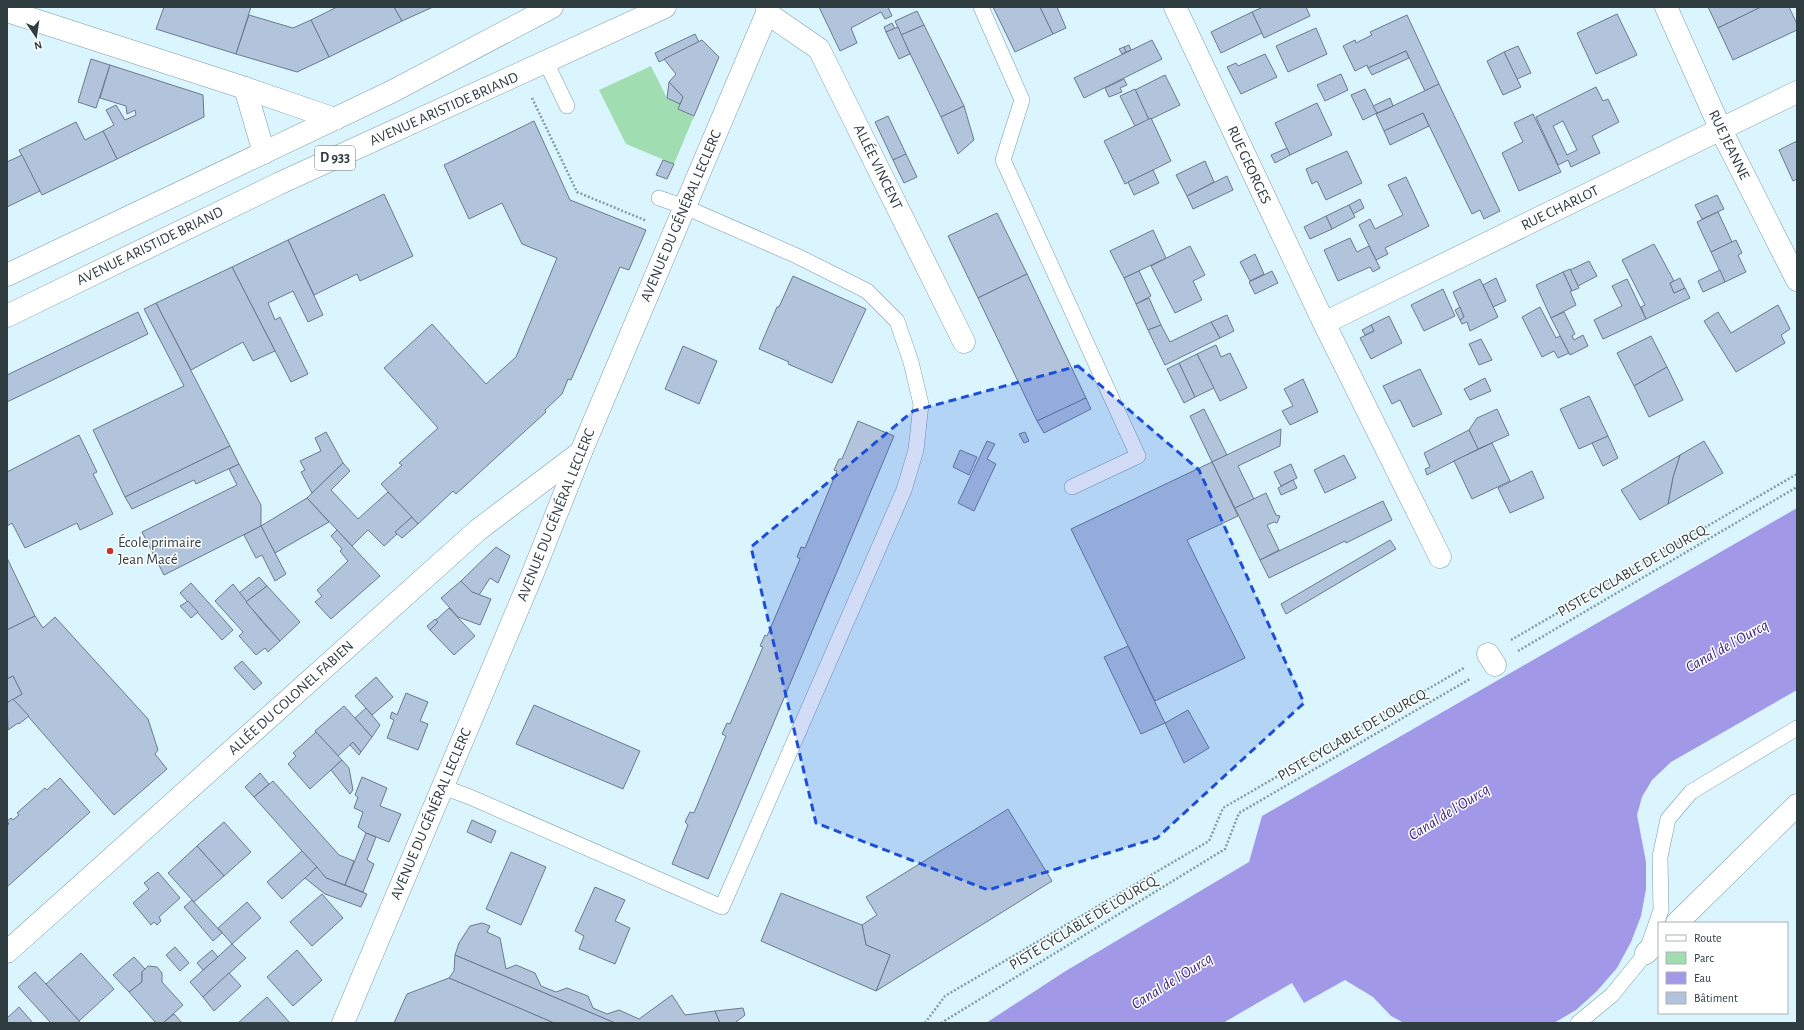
<svg xmlns="http://www.w3.org/2000/svg" width="1804" height="1030" font-family="'Alegreya Sans',sans-serif">
<style>
.green{fill:#a0deb2}
.water{fill:#a198e7}
.building{fill:#b2c4dc;stroke:#6a7a90;fill-rule:evenodd}
.lines{fill:none;stroke-linecap:round;stroke-linejoin:round}
.service-casing{stroke:#7d9da8;stroke-width:16}
.minor-casing{stroke:#7d9da8;stroke-width:23}
.primary-casing{stroke:#7d9da8;stroke-width:23}
.path{stroke:#879ca2;stroke-width:2.5;stroke-dasharray:2 2;stroke-linecap:butt}
.service{stroke:#fff;stroke-width:15}
.minor{stroke:#fff;stroke-width:22}
.primary{stroke:#fff;stroke-width:22}
.marked{fill:#1d4ed8;fill-opacity:0.2;stroke:#1d4ed8;stroke-width:3;stroke-dasharray:8 5;stroke-linejoin:round}
.poi-dot{fill:#c53829;stroke:#fff;stroke-width:1.5}
.labels{text-anchor:middle;dominant-baseline:central;stroke-width:3;stroke-linejoin:round;paint-order:stroke}
.shield{fill:#fff;stroke:#6d777a;stroke-width:1}
.shield-label{font-size:14px;font-weight:bold;fill:#2f3d41}
.street-label{font-size:15px;fill:#2f3d41;stroke:#fff}
.poi-label{font-size:15px;fill:#2f3d41;stroke:#fff;text-anchor:start}
.water-label{font-size:16px;font-style:italic;fill:#3e2782;stroke:#fff}
</style>
<rect width="100%" height="100%" fill="#daf5fe"/>
<path class="green" d="M651,66l16,32 13,6 -2,5 16,7 -20,48 -48,-20 -27,-54z"/>
<path class="water" d="M1797,508v182l-126,72 -19,18 -10,17 -5,18 9,47v27l-5,27 -10,26 -14,26 -20,23 -21,19 -22,13h-150l-13,-7 -18,-19 -28,-17 -41,23 -12,-20 -69,40h-237l78,-51 185,-110 13,-46z"/>
<g class="building">
<path d="M164,7h87l-15,47 -80,-25z"/>
<path d="M337,7h57l8,14 -73,36 -18,-37z"/>
<path d="M394,7h39l-31,14z"/>
<path d="M819,7h69l4,9 -7,3 -4,-7 -30,16 6,15 -17,8z"/>
<path d="M993,7h47l13,27 -38,18z"/>
<path d="M1040,7h17l9,21 -13,6z"/>
<path d="M1263,7h43l4,9 -46,22 -12,-26z"/>
<path d="M1708,7h53l-43,21z"/>
<path d="M1761,7h28l8,17v6l-64,30 -15,-32z"/>
<path d="M917,11l7,14 -23,10 -6,-14z"/>
<path d="M1252,12l10,21 -41,20 -10,-21z"/>
<path d="M1617,14l20,41 -41,19 -19,-41z"/>
<path d="M249,15l44,13 18,-8 18,37 -32,15 -61,-18z"/>
<path d="M1407,15l32,69 -14,7 -19,-40 -38,17 -1,-3 -12,6 -12,-25 12,-6 1,3 16,-8 -2,-3z"/>
<path d="M892,23l3,6 -9,3 -2,-5z"/>
<path d="M924,25l40,81 -23,11 -40,-82z"/>
<path d="M898,27l12,27 -11,5 -13,-27z"/>
<path d="M1316,28l11,26 -39,18 -12,-26z"/>
<path d="M695,34l4,8 -40,20 -4,-9z"/>
<path d="M702,40l17,17 -25,59 -16,-7 5,-12 -14,-15 7,-8 -12,-15z"/>
<path d="M1152,40l10,19 -78,39 -10,-20z"/>
<path d="M1129,45l2,5 -5,2 -2,-5z"/>
<path d="M1518,46l13,27 -14,6 -13,-27z"/>
<path d="M1124,47l2,5 -4,2 -3,-5z"/>
<path d="M1406,51l3,7 -37,17 -4,-7z"/>
<path d="M1504,52l17,35 -18,8 -16,-34z"/>
<path d="M1265,54l12,23 -36,17 -14,-27 9,-4 2,3z"/>
<path d="M91,59l19,6 -14,43 -18,-6z"/>
<path d="M110,65l93,30 1,22 -87,42 -14,-28 11,-6 -8,-15 10,-5 9,15 11,-5 -1,-5 -8,4 -1,-8 -26,-8z"/>
<path d="M1341,74l7,16 -23,11 -8,-16z"/>
<path d="M1165,75l15,30 -31,15 -14,-30z"/>
<path d="M1124,79l3,6 -7,3 2,4 -13,5 -4,-9z"/>
<path d="M669,82l14,15 -3,7 -13,-6z"/>
<path d="M1439,84l61,127 -16,8 -4,-9 -8,4 -49,-101 -39,18 -8,-17z"/>
<path d="M1596,87l7,14 5,-2 11,23 -27,14 8,17 -29,14 -3,-7 -10,5 -22,-48zM1563,121l14,29 -10,5 -14,-29z"/>
<path d="M1135,89l14,31 -14,6 -15,-30z"/>
<path d="M1365,89l12,24 -14,7 -12,-25z"/>
<path d="M1390,98l3,8 -16,7 -4,-7z"/>
<path d="M1317,103l15,32 -42,20 -15,-32z"/>
<path d="M964,106l10,34 -16,14 -17,-37z"/>
<path d="M1423,113l6,13 -39,19 -6,-14z"/>
<path d="M1533,114l28,58 -42,19 -17,-38 21,-11 -9,-19z"/>
<path d="M888,116l18,38 -13,6 -18,-38z"/>
<path d="M1151,118l20,43 -46,23 -21,-43z"/>
<path d="M534,121l36,79 76,30 -17,40 -9,-3 -49,113 -3,-1 -6,15 -17,16 1,2 -90,82 -3,-3 -35,33 -37,-40 21,-19 -3,-2 39,-35 -54,-60 48,-44 54,60 30,-27 41,-99 -35,-14 -20,-41 -33,16 -25,-54z"/>
<path d="M76,122l9,18 18,-9 14,28 -75,36 -23,-45z"/>
<path d="M1797,141v38l-4,2 -14,-31z"/>
<path d="M1287,148l3,7 -15,8 -4,-8z"/>
<path d="M1347,151l15,32 -36,17 -9,-19 -5,3 -6,-15z"/>
<path d="M906,154l11,23 -13,6 -11,-23z"/>
<path d="M22,155l18,36 -33,16v-45z"/>
<path d="M663,160l11,4 -7,15 -11,-4z"/>
<path d="M1205,161l9,21 -27,14 -11,-21z"/>
<path d="M1153,170l6,13 -25,12 -6,-13z"/>
<path d="M1227,176l6,14 -40,19 -6,-13z"/>
<path d="M1406,177l23,49 -44,22 3,6 -12,6 -17,-35 11,-6 5,10 28,-14 -15,-30z"/>
<path d="M384,194l29,62 -53,25 -3,-7 -43,21 -26,-55z"/>
<path d="M1717,195l7,14 -22,10 -7,-14z"/>
<path d="M1360,199l4,9 -11,6 -4,-9z"/>
<path d="M1349,205l6,12 -23,12 -6,-13z"/>
<path d="M1718,212l14,30 -21,10 -14,-30z"/>
<path d="M997,213l30,61 -49,24 -30,-62z"/>
<path d="M1326,216l6,13 -22,10 -6,-12z"/>
<path d="M1153,230l13,28 -42,20 -14,-27z"/>
<path d="M1350,238l7,14 12,-6 11,22 -7,4 -3,-5 -32,14 -14,-31z"/>
<path d="M288,240l35,75 -15,7 -15,-31 -25,12 7,17 5,-3 28,57 -17,8 -59,-115z"/>
<path d="M1736,240l6,13 -4,2 8,17 -21,10 -14,-30z"/>
<path d="M1654,244l20,37 -4,2 4,10 11,-5 5,10 -44,21 -5,-12 4,-2 -23,-45z"/>
<path d="M1190,246l15,29 -12,6 9,19 -27,13 -24,-47z"/>
<path d="M1255,254l9,20 -14,7 -10,-19z"/>
<path d="M1589,261l8,15 -19,10 -8,-16z"/>
<path d="M232,267l43,84 -22,10 -10,-19 -52,28 -35,-67z"/>
<path d="M1570,269l9,19 -7,3 -9,-19z"/>
<path d="M1720,270l5,12 -22,10 -5,-11z"/>
<path d="M1139,271l12,25 -15,8 -12,-26z"/>
<path d="M1272,271l6,12 -23,11 -6,-12z"/>
<path d="M1563,272l9,19h-2l6,14 -25,13 -15,-33z"/>
<path d="M1027,274l59,124 -49,23 -59,-123z"/>
<path d="M793,276l73,33 -34,74 -44,-19 1,-2 -30,-13 18,-42h2z"/>
<path d="M1496,278l10,23 -13,6 -10,-22z"/>
<path d="M1680,278l5,10 -11,5 -4,-10z"/>
<path d="M1480,279l18,38 -28,14 -3,-9 -5,2 -2,-4 4,-3 -11,-25z"/>
<path d="M1627,279l19,40 -43,20 -9,-19 28,-14 -10,-20z"/>
<path d="M1443,289l12,27 -31,15 -13,-26z"/>
<path d="M1149,298l12,27 -13,5 -12,-26z"/>
<path d="M156,303l74,143 -105,51 -32,-67 91,-44 -40,-77z"/>
<path d="M1778,305l12,24 -9,6 4,8 -49,29 -32,-51 14,-9 13,21z"/>
<path d="M1460,307l4,10 -4,3 -5,-10z"/>
<path d="M1540,307l16,31 4,-2 9,17 -11,5 -4,-7 -12,6 -20,-40z"/>
<path d="M138,312l10,22 -141,68v-27z"/>
<path d="M1564,312l11,22 -3,2 2,4 9,-5 5,11 -18,9 -19,-37z"/>
<path d="M1227,315l7,16 -14,7 -9,-16z"/>
<path d="M1389,316l13,27 -31,16 -11,-21 14,-7 -3,-6z"/>
<path d="M1211,322l9,16 -55,27 -17,-35 13,-5 9,17z"/>
<path d="M1371,325l3,6 -9,4 -3,-5z"/>
<path d="M1651,336l16,31 -33,19 -17,-33z"/>
<path d="M1481,339l11,21 -13,5 -10,-21z"/>
<path d="M1216,345l5,12 9,-4 17,35 -27,13 -23,-47z"/>
<path d="M683,346l34,15 -18,43 -34,-15z"/>
<path d="M1197,354l17,34 -19,9 -16,-34z"/>
<path d="M1179,363l16,34 -11,6 -17,-34z"/>
<path d="M1667,367l16,33 -34,17 -15,-31z"/>
<path d="M1420,369l22,45 -29,13 -13,-27 -8,4 -9,-18z"/>
<path d="M1485,378l6,13 -21,9 -6,-11z"/>
<path d="M1303,379l15,33 -28,13 -8,-14 11,-5 -9,-17z"/>
<path d="M1589,396l19,40 -29,13 -19,-40z"/>
<path d="M1086,398l5,11 -47,24 -7,-12z"/>
<path d="M1204,409l23,46 -15,7 -22,-46z"/>
<path d="M1497,409l12,26 -31,14 -9,-19 8,-12z"/>
<path d="M858,421l36,15 -186,443 -36,-15 16,-39 -3,-3 5,-10 4,1 32,-77 -4,-2 5,-11 3,1 33,-77 -3,-1 5,-11 2,1 33,-77 -3,-2 4,-10 4,1 32,-77 -3,-1 5,-11h3z"/>
<path d="M1281,429l-1,17 -42,20 16,33 -19,9 -23,-46z"/>
<path d="M1469,430l9,19 -51,26 -2,-6 5,-2 -6,-14z"/>
<path d="M326,432l17,31 -31,30 -11,-21 4,-2 -5,-9 21,-10 -6,-13z"/>
<path d="M1025,432l4,9 -5,2 -5,-9z"/>
<path d="M79,435l18,37 -4,2 20,40 -33,16 -3,-7 -52,25 -13,-25 -5,3v-54z"/>
<path d="M1608,436l10,22 -15,8 -11,-23z"/>
<path d="M987,441l8,3 -8,15 9,5 -22,47 -16,-8z"/>
<path d="M1704,441l19,32 -55,31 5,-27 7,-22z"/>
<path d="M1492,443l18,38 -38,18 -18,-38z"/>
<path d="M230,446l9,18 -43,20 -2,-4 -62,29 -7,-12z"/>
<path d="M960,450l17,7 -8,18 -16,-8z"/>
<path d="M1344,455l12,23 -31,15 -11,-23z"/>
<path d="M1680,455l-7,22 -5,27 -28,16 -19,-30z"/>
<path d="M1212,462l26,54 -51,24 58,118 -90,43 -84,-172z"/>
<path d="M343,463l7,8 -19,19 27,29 30,-27 24,25 -17,15 2,2 -13,12 -16,-16 -16,16 -45,-48z"/>
<path d="M239,464l22,41v21l-97,49 -22,-43 95,-47 -8,-16z"/>
<path d="M1291,464l6,14 -16,8 -7,-14z"/>
<path d="M1532,471l12,27 -34,15 -12,-25z"/>
<path d="M1293,480l4,8 -16,7 -3,-7z"/>
<path d="M1266,493l10,22 4,1 -3,7 -3,-1 -7,3 12,25 -19,10 -25,-52z"/>
<path d="M307,498l22,24 -54,31 -14,-27z"/>
<path d="M1383,501l9,19 -46,23 -1,-2 -76,37 -9,-18z"/>
<path d="M412,517l6,7 -16,14 -7,-6z"/>
<path d="M261,526l25,48 -11,7 -13,-26 -6,3 -12,-23z"/>
<path d="M337,530l43,46 -49,43 -16,-17 7,-6 -5,-6 31,-29 -8,-10 2,-2 -11,-13z"/>
<path d="M1390,540l6,9 -110,65 -5,-10z"/>
<path d="M496,547l14,9 -12,27 -8,-5 -11,17 -7,-3 -11,-11z"/>
<path d="M7,558l28,58 -28,14z"/>
<path d="M259,577l8,9 -21,16 -7,-9z"/>
<path d="M461,581l11,11 19,7 -11,26 -22,-8 -17,-19z"/>
<path d="M191,583l42,47 -11,10 -42,-47z"/>
<path d="M233,584l27,35 20,22 -12,11 -3,-4 -9,7 -17,-19 4,-4 -28,-31z"/>
<path d="M267,586l33,36 -20,19 -34,-39z"/>
<path d="M188,601l10,11 -7,6 -11,-12z"/>
<path d="M449,608l26,28 -21,19 -24,-25 8,-8 -2,-2z"/>
<path d="M35,616l8,12 12,-11 93,102 10,31 -3,4 12,15 -53,46 -101,-116 9,-5 -9,-18 -6,3v-49z"/>
<path d="M435,619l3,3 -8,8 -3,-4z"/>
<path d="M1128,646l37,77 -24,11 -37,-77z"/>
<path d="M242,661l20,22 -8,7 -20,-22z"/>
<path d="M13,676l9,18 -15,9v-24z"/>
<path d="M376,677l17,20 -21,18 -17,-19z"/>
<path d="M406,693l22,9 -8,19 8,3 -10,26 -31,-12 7,-18 -4,-2 2,-6 5,3z"/>
<path d="M13,699l16,17 -10,8 -1,-1 -10,7 -1,-27z"/>
<path d="M534,705l106,46 -17,38 -107,-45z"/>
<path d="M344,706l28,31 -11,15 -8,-10 -15,14 -23,-25z"/>
<path d="M366,708l14,17 -8,12 -17,-19z"/>
<path d="M1188,710l21,38 -25,15 -19,-40z"/>
<path d="M316,732l26,28 -32,29 -22,-25 8,-8 -3,-3z"/>
<path d="M353,742l8,10 -2,3 -9,-10z"/>
<path d="M342,760l7,8 4,22 -3,4 -19,-24z"/>
<path d="M260,773l9,11 -15,13 -9,-10z"/>
<path d="M362,777l25,11 -7,18 21,8 -12,28 -23,-9 -8,-6 5,-15 -9,-4 4,-11 -3,-2z"/>
<path d="M60,778l30,34 -83,75v-62l2,-1 -2,-3 4,-3 2,2 6,-5 -2,-2 28,-25 2,2z"/>
<path d="M273,781l66,74 15,6 -9,24 -19,-7 -72,-81z"/>
<path d="M1008,809l44,72 -176,110 14,-36 -24,-10 -4,-20 15,-10 -11,-18z"/>
<path d="M472,820l24,11 -5,12 -24,-11z"/>
<path d="M224,822l27,30 -27,24 -27,-30z"/>
<path d="M366,833l10,4 -9,23 7,4 -11,28 -18,-7z"/>
<path d="M197,846l27,30 -30,26 -26,-29z"/>
<path d="M302,851l15,16 -35,32 -15,-17z"/>
<path d="M511,852l35,15 -25,58 -35,-16z"/>
<path d="M317,867l9,11 41,16 -6,13 -36,-13 -20,-16z"/>
<path d="M158,872l22,26 -21,19 2,4 -4,4 -3,-3 -3,3 -18,-22 16,-14 -5,-6z"/>
<path d="M595,887l30,13 -10,21 15,7 -15,36 -36,-15 5,-13 -9,-5z"/>
<path d="M781,893l81,32 4,20 24,10 -14,36 -115,-50z"/>
<path d="M322,894l21,24 -31,28 -22,-24z"/>
<path d="M192,900l30,33 -9,8 -29,-34z"/>
<path d="M247,902l14,16 -29,26 -14,-16z"/>
<path d="M482,923l8,3 -3,6 13,6 6,31 10,-4 19,8 6,13 15,6 11,-4 21,8 5,12 14,6 12,-4 20,9 33,-24 13,20 30,-4 5,12h-105l-160,-68 4,-12 11,-17z"/>
<path d="M232,944l14,14 -43,39 -13,-15z"/>
<path d="M175,947l14,16 -9,8 -14,-16z"/>
<path d="M212,950l6,7 -15,13 -6,-7z"/>
<path d="M297,950l25,30 -29,26 -26,-29z"/>
<path d="M81,953l33,36 -35,32 -33,-37z"/>
<path d="M455,955l160,68h-61l-105,-45 5,-7z"/>
<path d="M134,957l11,12 -3,3v10l-13,10 -16,-17z"/>
<path d="M148,966l9,1 5,6v9l21,23 -20,18h-7l-27,-31 13,-10v-10z"/>
<path d="M35,972l11,12 35,39h-30l-33,-36z"/>
<path d="M229,973l12,13 -27,25 -11,-14z"/>
<path d="M449,978l105,45h-160l13,-29z"/>
<path d="M267,997l23,26h-52z"/>
<path d="M19,1007l14,16h-26v-5z"/>
<path d="M743,1008l2,7 -10,8h-15l-5,-12z"/>
<path d="M174,1014l8,9h-19z"/>
</g>
<g class="lines">
<defs>
<g id="service">
<path d="M981,7l41,93 -19,60 135,296 -66,31"/>
<path d="M546,62l21,44"/>
<path d="M443,787l27,10 252,110 182,-417 12,-40 5,-46 -10,-42 -14,-41 -30,-30 -70,-35 -112,-49 -26,-9"/>
<path d="M1578,1023l34,-28 34,-42 15,-43 -1,-53 8,-38 23,-27 106,-64"/>
</g>
<g id="minor">
<path d="M1175,7l149,316 116,234"/>
<path d="M1666,7l55,123 76,150"/>
<path d="M7,11l238,77 90,31"/>
<path d="M767,13l52,36 145,293"/>
<path d="M245,88l19,65"/>
<path d="M1324,323l473,-231"/>
<path d="M1488,654l7,11"/>
<path d="M1677,923l120,-118"/>
<path d="M7,952l471,-422 103,-78"/>
<path d="M1646,953l13,-13"/>
<path d="M343,1023l190,-450 48,-121 186,-439v-6"/>
</g>
<g id="primary">
<path d="M7,275l384,-183 161,-85"/>
<path d="M7,316l271,-132 387,-177"/>
</g>
</defs>
<use href="#service" class="service-casing"/>
<use href="#minor" class="minor-casing"/>
<use href="#primary" class="primary-casing"/>
<g class="path">
<path d="M532,98l45,94 70,29"/>
<path d="M1511,640l286,-166"/>
<path d="M1518,651l279,-164"/>
<path d="M925,1023l20,-27 264,-155 14,-33 241,-140"/>
<path d="M941,1023l284,-174 14,-36 231,-134"/>
</g>
<use href="#service" class="service"/>
<use href="#minor" class="minor"/>
<use href="#primary" class="primary"/>
</g>
<path class="marked" d="M1078,366l121,104 105,233 -147,135 -169,52 -172,-67 -65,-276 162,-136z"/>
<circle class="poi-dot" cx="110" cy="551" r="4"/>
<g class="labels">
<rect class="shield" x="315" y="146" width="40" height="24" rx="3"/>
<g class="shield-label">
<text x="335" y="158">D 933</text>
</g>
<g class="street-label">
<text transform="translate(444 109) rotate(-24)">AVENUE ARISTIDE BRIAND</text>
<text transform="translate(1729 145) rotate(64)">RUE JEANNE</text>
<text transform="translate(1249 165) rotate(65)">RUE GEORGES</text>
<text transform="translate(878 167) rotate(64)">ALLÉE VINCENT</text>
<text transform="translate(1560 208) rotate(-26)">RUE CHARLOT</text>
<text transform="translate(681 216) rotate(-67)">AVENUE DU GÉNÉRAL LECLERC</text>
<text transform="translate(150 246) rotate(-26)">AVENUE ARISTIDE BRIAND</text>
<text transform="translate(556 515) rotate(-68)">AVENUE DU GÉNÉRAL LECLERC</text>
<text transform="translate(1632 571) rotate(-30)">PISTE CYCLABLE DE L'OURCQ</text>
<text transform="translate(291 698) rotate(-42)">ALLÉE DU COLONEL FABIEN</text>
<text transform="translate(1352 735) rotate(-30)">PISTE CYCLABLE DE L'OURCQ</text>
<text transform="translate(431 814) rotate(-67)">AVENUE DU GÉNÉRAL LECLERC</text>
<text transform="translate(1083 923) rotate(-31)">PISTE CYCLABLE DE L'OURCQ</text>
</g>
<g class="poi-label">
<text x="118" y="542">École primaire<tspan x="118" dy="17">Jean Macé</tspan></text>
</g>
<g class="water-label">
<text transform="translate(1727 646) rotate(-29)">Canal de l'Ourcq</text>
<text transform="translate(1449 812) rotate(-32)">Canal de l'Ourcq</text>
<text transform="translate(1172 981) rotate(-32)">Canal de l'Ourcq</text>
</g>
</g>
<rect width="1804" height="1030" fill="none" stroke="#2f3d41" stroke-width="16"/>
<rect x="1658" y="922" width="130" height="92" fill="#ffffff" stroke="#acb1b3"/>
<rect x="1666" y="935" width="20" height="6" fill="#ffffff" stroke="#acb1b3"/>
<text x="1694" y="942" font-size="12" fill="#2f3d41">Route</text>
<rect x="1666" y="952" width="20" height="12" fill="#a0deb2" stroke="#acb1b3"/>
<text x="1694" y="962" font-size="12" fill="#2f3d41">Parc</text>
<rect x="1666" y="972" width="20" height="12" fill="#a198e7" stroke="#acb1b3"/>
<text x="1694" y="982" font-size="12" fill="#2f3d41">Eau</text>
<rect x="1666" y="992" width="20" height="12" fill="#b2c4dc" stroke="#acb1b3"/>
<text x="1694" y="1002" font-size="12" fill="#2f3d41">Bâtiment</text>
<g transform="translate(36 36) rotate(167)" stroke="#ffffff" stroke-width="3" paint-order="stroke">
<path d="M0-3L7 15L0 10L-7 15Z" fill="#2f3d41"/>
<text y="-6" font-size="11" font-weight="bold" text-anchor="middle" fill="#2f3d41">N</text>
</g>
</svg>
